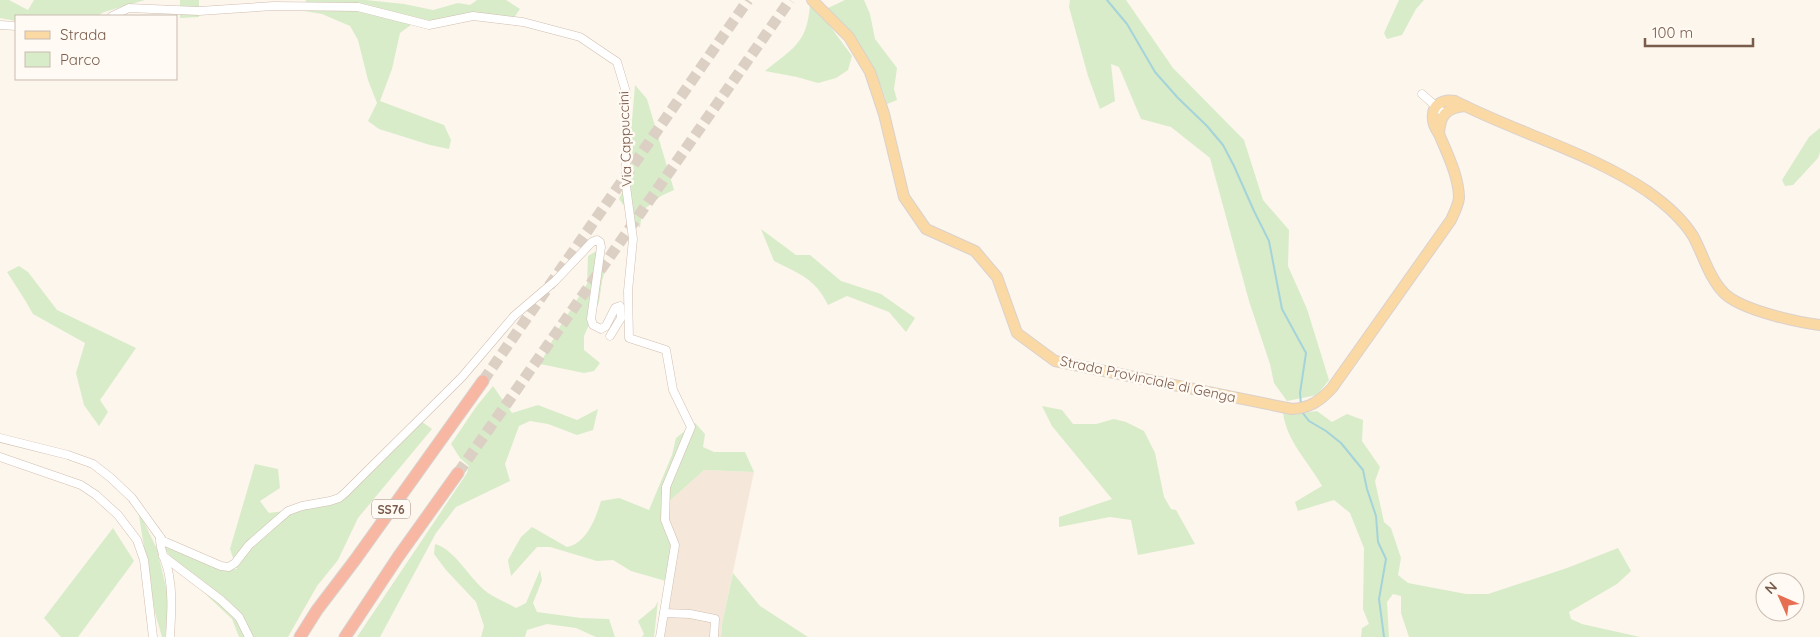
<svg xmlns="http://www.w3.org/2000/svg" width="1820" height="637" font-family="Quicksand,sans-serif">
<style>
.residential{fill:#f5e8da}
.green{fill:#d8ecc9}
.lines{fill:none;stroke-linecap:round;stroke-linejoin:round}
.stream{stroke:#a5d3da;stroke-width:2}
.highway-tunnel{stroke:#dcd0c4;stroke-width:11;stroke-dasharray:11 5.5;stroke-linecap:butt}
.minor-casing{stroke:#d1beb0;stroke-width:9}
.major-casing{stroke:#dad1cd;stroke-width:12}
.highway-casing{stroke:#dad1cd;stroke-width:13}
.minor{stroke:#fff;stroke-width:8}
.major{stroke:#fbd9a5;stroke-width:10}
.highway{stroke:#f7b7a3;stroke-width:11}
.labels{text-anchor:middle;dominant-baseline:central;stroke-width:5;stroke-linejoin:round;paint-order:stroke}
.shield{fill:#fffaf3;stroke:#a28b7f;stroke-width:1}
.shield-label{font-size:12px;font-weight:bold;fill:#7a5c4d}
.street-label{font-size:14px;fill:#7a5c4d;stroke:#fffaf3}
</style>
<rect width="100%" height="100%" fill="#fdf6ec"/>
<path class="residential" d="M704,470l50,2 -32,152 -1,13h-61l13,-82 -8,-50z"/>
<g class="green">
<path d="M0,0h9l19,10 6,-10h111l-41,12 -7,4h-81v5l-16,-3z"/>
<path d="M180,0h19v17l-19,1z"/>
<path d="M306,0h60l38,4 29,6 25,-7 12,2 7,-5h29l14,9 -7,10 -29,-4 -40,7h-29l-15,11 -8,36 -12,32 64,24 7,15 -2,9 -19,-4 -51,-16 -11,-8 9,-18 -9,-23 -10,-40 -8,-14 -28,-12 -18,-3z"/>
<path d="M845,0h19l6,14 5,25 22,29 -3,21 3,11 -10,4c-9,-35 -35,-69 -59,-96z"/>
<path d="M1070,0h56l47,68 71,72 19,60 26,30 -1,36 19,43 22,71 -12,15 -30,6 -13,-18 -4,-19 -21,-63 -39,-143 -39,-31 -30,-8 -22,-52 -8,-3 4,37 -15,8 -12,-33 -19,-69z"/>
<path d="M1399,0h25l-8,9 -14,26 -15,4 -3,-6z"/>
<path d="M810,5l14,13 28,38 -4,14 -12,8 -18,5 -21,-6 -32,-6c28,-23 42,-27 45,-66z"/>
<path d="M635,85l12,14 27,91 -13,6 -19,15 -2,17 -21,-29 12,-26 -1,-29z"/>
<path d="M1820,128v24l-2,6 -25,27 -8,1 -3,-6 27,-43z"/>
<path d="M761,229l35,26h14l31,26 40,13 34,24 -9,14 -17,-20 -42,-16 -19,9c-13,-27 -29,-31 -54,-44z"/>
<path d="M598,250l9,13 -5,18 -3,21 -15,34v14l16,13 -6,8 -10,2 -44,-9 19,-36 28,-44 1,-28z"/>
<path d="M19,266l9,6 29,38 79,38 -36,52 8,12 -9,14 -15,-21 -8,-32 9,-30 -52,-29 -8,-14 -18,-28z"/>
<path d="M493,386l19,27 26,-8 39,15 21,-11 -5,21 -16,5 -29,-11 -18,-3 -11,5 -14,38 5,17 -54,26 -20,26 -56,104h-23l110,-164 2,-7 -9,-8 -9,-14 25,-37z"/>
<path d="M1042,406l20,4 11,14h23l18,-5 12,3 18,9 11,22 9,44 7,12 5,1 19,34 -57,11 -7,-35 -21,-3 -51,10v-10l53,-18 -60,-73z"/>
<path d="M1317,411l15,11 15,-8 16,6 -1,21 18,26 -5,14 9,41 7,6 10,30 -3,17 10,8 58,11h22l79,-26 51,-20 13,23 -14,13 -48,28 2,7 11,5 58,13h-231l-8,-24v-17l-8,-2 -6,8 2,35h-28l1,-9 7,-4 -6,-15 1,-61 -14,-35 -16,-13 -36,11 -3,-9 27,-16c-13,-24 -36,-45 -39,-74l10,2z"/>
<path d="M422,422l10,7 -74,89 -20,42 -21,26 -29,51h-49l-7,-18 -51,-48 -19,-26 20,7 41,18 14,-1 -7,-20 25,-85 23,5 2,19 -20,13 9,12 23,-3 51,-10z"/>
<path d="M695,423l10,11 -2,13 11,5h31l9,20 -50,-2 -39,35 8,50 -4,27 -38,-11 -18,-11 -16,1 -47,-14h-13l-26,29 -3,-16 13,-23 11,-10 35,20c19,-3 29,-29 34,-46l18,-3 30,12 23,-55 4,-17z"/>
<path d="M138,510l19,39 12,51 -4,37h-3l-7,-24z"/>
<path d="M113,528l21,33 -56,76h-17l-17,-19z"/>
<path d="M435,544c20,5 35,36 53,49 9,6 19,10 28,15l10,-5 14,-33 2,10 -9,23 4,9 44,6 28,1 6,18h-19l-20,-9 -29,-4 -20,6 -2,7h-44l3,-11 -8,-24 -30,-32 -12,-16z"/>
<path d="M733,573l27,33 48,31h-87l1,-13z"/>
<path d="M658,601l-4,36h-12l2,-3 -6,-13 17,-14z"/>
</g>
<g class="lines">
<g class="stream">
<path d="M1107,0l20,24 28,48 23,26 29,28 16,19 11,21 20,45 15,30 13,68 24,44 -6,40 1,12"/>
<path d="M1302,412l7,9 17,10 15,12 22,27 4,19 9,27 2,26 8,17 -7,40 5,38"/>
</g>
<g class="highway-tunnel">
<path d="M483,381l265,-381"/>
<path d="M458,473l332,-473"/>
</g>
<defs>
<g id="minor">
<path d="M112,16l17,-8 70,3 75,-5 84,1 71,18 44,-9 50,6 57,15 37,25 9,30v94l7,53 -5,52 1,47 37,12 7,40 18,37 -25,60 -1,33 10,25 -15,92"/>
<path d="M0,25l16,1"/>
<path d="M1422,94l18,16"/>
<path d="M0,438l68,17 25,9 18,14 21,20 31,43 58,25 8,1 6,-4 14,-18 39,-34 14,-5 28,-5 9,-3 6,-5 117,-116 52,-61 41,-35 37,-39 5,-2 3,2 1,5 -10,72 2,6 8,4 5,-3 9,-18 5,-2 1,12 -11,18"/>
<path d="M0,457l81,28 15,10 22,20 19,25 7,20 9,77"/>
<path d="M160,537c-1,13 7,25 9,38 4,21 2,41 1,62"/>
<path d="M163,556l58,44 18,17 10,20"/>
<path d="M664,613l26,1 25,5 -1,18"/>
</g>
<g id="major">
<path d="M812,0l37,37 21,35 14,42 20,83 22,32 49,22 22,26 20,56 38,28 237,48c18,-1 28,-8 40,-21l119,-168c3,-7 7,-14 8,-22 0,-21 -12,-45 -20,-64 -3,-5 -6,-9 -6,-14 -2,-15 9,-21 22,-19 62,32 134,51 192,90 17,12 35,27 46,45 10,18 16,42 31,57 17,17 72,29 96,32"/>
<path d="M1439,134c1,-18 6,-26 26,-28"/>
</g>
<g id="highway">
<path d="M300,637l17,-27 38,-50 128,-179"/>
<path d="M345,637l53,-80 60,-84"/>
</g>
</defs>
<use href="#minor" class="minor-casing"/>
<use href="#major" class="major-casing"/>
<use href="#highway" class="highway-casing"/>
<use href="#minor" class="minor"/>
<use href="#major" class="major"/>
<use href="#highway" class="highway"/>
</g>
<g class="labels">
<rect class="shield" x="372" y="499.5" width="38" height="19" rx="4"/>
<g class="shield-label">
<text x="391" y="509">SS76</text>
</g>
<g class="street-label">
<text transform="translate(625 139) rotate(-92)">Via Cappuccini</text>
<text transform="translate(1148 379) rotate(12)">Strada Provinciale di Genga</text>
</g>
</g>
<rect x="15" y="15" width="162" height="65" fill="#fffaf3" stroke="#cabbb1"/>
<rect x="25" y="31" width="25" height="8" fill="#fbd9a5" stroke="#cabbb1"/>
<text x="60" y="40" font-size="15" fill="#7a5c4d">Strada</text>
<rect x="25" y="52" width="25" height="15" fill="#d8ecc9" stroke="#cabbb1"/>
<text x="60" y="65" font-size="15" fill="#7a5c4d">Parco</text>
<g transform="translate(1780 597) rotate(315)"><circle r="24" fill="#fffaf3" stroke="#cabbb1"/>
<path d="M0-4L9 19L0 12L-9 19Z" fill="#e76f51"/>
<text y="-8" font-size="14" font-weight="bold" text-anchor="middle" fill="#7a5c4d">N</text>
</g>
<path d="M1645 38v8h108v-8" fill="none" stroke="#7a5c4d" stroke-width="2.5"/>
<text x="1652" y="38" font-size="15" fill="#7a5c4d" stroke="#fffaf3" stroke-width="4" paint-order="stroke">100 m</text>
</svg>
